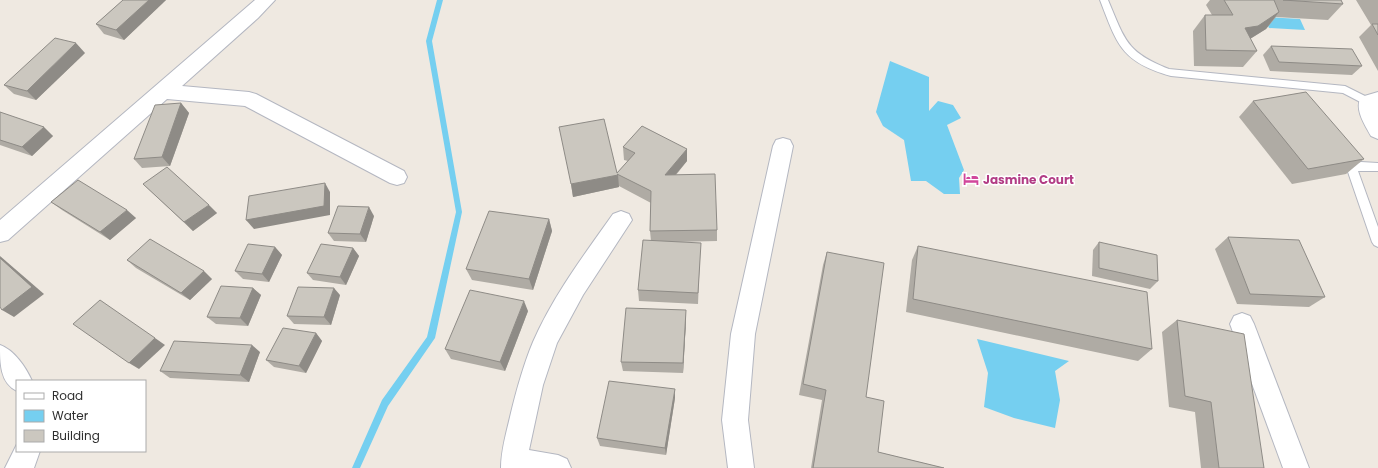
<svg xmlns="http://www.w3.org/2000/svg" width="1378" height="468" font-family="Poppins,sans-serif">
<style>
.water{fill:#75cff0}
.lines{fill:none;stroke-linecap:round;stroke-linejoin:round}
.stream{fill:#75cff0;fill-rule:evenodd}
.service-casing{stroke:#b4b7c1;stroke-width:2}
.minor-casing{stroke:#b4b7c1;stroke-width:2}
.service{fill:#fff;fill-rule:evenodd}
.minor{fill:#fff;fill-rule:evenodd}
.wall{fill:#afaba4}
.shaded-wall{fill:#8e8b86}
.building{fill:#cbc7bf;stroke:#8e8b86}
.labels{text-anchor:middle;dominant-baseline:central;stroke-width:3;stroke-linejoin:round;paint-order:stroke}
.hotel-label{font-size:12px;font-weight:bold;fill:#b23c85;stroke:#fff;text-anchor:start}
</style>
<rect width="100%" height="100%" fill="#efe9e1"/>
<g class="water">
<path d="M1264,17l36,2 5,11 -36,-2z"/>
<path d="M890,61l39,16v34l9,-10 15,4 8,13 -14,7 17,45 -5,8 1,16h-16l-18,-13h-15l-7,-41 -21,-14 -7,-14z"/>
<path d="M977,339l92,22 -14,10 5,29 -5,28 -41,-10 -30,-11 4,-34z"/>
</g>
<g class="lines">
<path class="stream" d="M437,0h6l-11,41 30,171 -27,126 -47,68 -28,62h-8l30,-68 45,-63 29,-125 -30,-171z"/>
<defs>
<g id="service">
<path d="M1100,0h8c17,40 18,52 61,69l176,17 26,13 2,3 -2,3 -3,1 -25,-13 -172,-17c-50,-14 -54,-32 -71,-76z"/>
<path d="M1361,162l17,1v8h-20l20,56v20l-4,-2 -2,-3 -25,-73 1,-3z"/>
</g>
<g id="minor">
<path d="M255,0h20l-17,18 -76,68 67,6 7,2 148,77 3,6 -3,6 -7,2 -7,-2 -145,-77 -78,-7 -159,141 -8,2v-22z"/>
<path d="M1378,92v47l-7,-3c-6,-11 -17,-27 -10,-39z"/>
<path d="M783,138l7,2 3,6 -38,188 -7,86 6,48h-26l-6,-48 9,-86 42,-188 3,-6z"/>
<path d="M621,211l8,3 3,6 -49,75 -26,48 -14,42 -14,65 29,5 9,4 4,9h-70c0,-17 5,-34 9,-51 6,-25 13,-51 23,-75 20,-46 51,-87 80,-128z"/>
<path d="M1242,313l8,3 4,8 55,144h-26l-53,-144 4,-8z"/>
<path d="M0,345c14,5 26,22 32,36h-15v10c-17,-8 -17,-28 -17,-46z"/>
<path d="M17,444v7h23l-6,17h-29z"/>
</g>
</defs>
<use href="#service" class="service-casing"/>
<use href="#minor" class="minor-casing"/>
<use href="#service" class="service"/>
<use href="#minor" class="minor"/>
</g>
<g class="wall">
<path d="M123,0h43l-42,40 -20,-6 -8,-10z"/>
<path d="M1210,0h131l2,4 -15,16 -52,-3 -10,12 -16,10 7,12 -14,16 -49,-1 -1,-35 12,-16h7l-6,-10z"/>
<path d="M1356,0h22v71l-19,-34 12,-12z"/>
<path d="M1271,46l91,20 -10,9 -82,-4 -7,-16z"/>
<path d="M85,53l-49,47 -22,-6 -10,-9z"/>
<path d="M1253,101l111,58 -18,15 -54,10 -53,-67z"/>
<path d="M181,103l8,10 -19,53 -28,2 -8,-9z"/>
<path d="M0,112l53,24 -21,20 -32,-11z"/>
<path d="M623,147l64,2v12l-11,14 41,55v11l-41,1 24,13 -2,49 -59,-3 -1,-11 13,-49 -1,-10 1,-28 -32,-17v1l-46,10 -2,-13 46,-11 11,-12 -4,-1z"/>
<path d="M143,184l74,29 -24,18z"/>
<path d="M51,202l85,16 -26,22 -48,-30z"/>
<path d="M374,216l-8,26 -32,-1 -6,-8z"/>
<path d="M549,219l3,12 -19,59 -61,-10 -6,-11z"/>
<path d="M1228,237l97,60 -16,10 -72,-3 -22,-55z"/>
<path d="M1099,242l59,39 -8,8 -58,-13 1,-26z"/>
<path d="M918,246l234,103 -14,12 -232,-49 6,-52z"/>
<path d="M275,247l7,8 -13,27 -26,-3 -8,-8z"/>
<path d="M353,248l6,8 -13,29 -33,-5 -6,-7z"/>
<path d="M827,252l39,145 12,55 66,16h-133l11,-68 -23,-5 24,-130z"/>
<path d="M127,260l85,19 -22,21 -54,-32z"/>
<path d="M253,288l8,7 -13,31 -32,-2 -9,-7z"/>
<path d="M340,295l-9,30 -37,-1 -7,-8z"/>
<path d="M528,311l-23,60 -54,-12 -6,-10z"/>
<path d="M1177,320l87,148h-63l-6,-56 -26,-5 -7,-75z"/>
<path d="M686,321l-3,52 -60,-2 -2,-9z"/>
<path d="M316,333l6,8 -16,32 -32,-6 -8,-7z"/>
<path d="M260,352l-11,30 -79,-4 -10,-7z"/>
<path d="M675,398l-9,57 -66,-9 -3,-8z"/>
</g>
<g class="shaded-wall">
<path d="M149,0h17l-42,40 -8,-10z"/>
<path d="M1279,12l-13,17 -21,13v-14z"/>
<path d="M76,43l9,10 -49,47 -9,-9z"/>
<path d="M181,103l8,10 -19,53 -8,-9z"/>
<path d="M44,127l9,9 -21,20 -10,-9z"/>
<path d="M687,149v12l-22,26v-12z"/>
<path d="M618,175l1,12 -46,10 -2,-13z"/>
<path d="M325,183l5,9v23l-76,14 -8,-9z"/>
<path d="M209,205l8,8 -24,18 -9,-9z"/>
<path d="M369,207l5,9 -8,26 -6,-8z"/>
<path d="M127,210l9,8 -26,22 -10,-8z"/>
<path d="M549,219l3,12 -19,59 -4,-11z"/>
<path d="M275,247l7,8 -13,27 -7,-8z"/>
<path d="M353,248l6,8 -13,29 -6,-8z"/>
<path d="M0,256l44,38 -30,23 -12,-7z"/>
<path d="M204,271l8,8 -22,21 -9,-7z"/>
<path d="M253,288l8,7 -13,31 -8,-8z"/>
<path d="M334,288l6,7 -9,30 -7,-8z"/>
<path d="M524,301l4,10 -23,60 -5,-9z"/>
<path d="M686,310v11l-3,52v-10z"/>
<path d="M316,333l6,8 -16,32 -7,-7z"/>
<path d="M155,338l10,7 -26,24 -10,-6z"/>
<path d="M252,345l8,7 -11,30 -9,-7z"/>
<path d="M675,389v9l-9,57 -1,-7z"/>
</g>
<g class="building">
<path d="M123,0h26l-33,30 -20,-6z"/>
<path d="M1224,0h50l5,12 -21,14 -13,2 12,23 -51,-1 -1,-35h28z"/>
<path d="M1283,0h58l2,4z"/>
<path d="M1372,24h6v11z"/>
<path d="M55,38l21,5 -49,48 -23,-6z"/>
<path d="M1271,46l81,3 10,17 -83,-4z"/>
<path d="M1306,92l58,67 -56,10 -55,-68z"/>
<path d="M181,103l-19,54 -28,2 21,-54z"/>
<path d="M0,112l44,15 -22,20 -22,-7z"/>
<path d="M604,119l13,54 18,-20 -12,-6 19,-21 45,23 -22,26 50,-1 2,56 -67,1 1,-40 -34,-17 1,1 -47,9 -12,-57z"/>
<path d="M167,167l42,38 -25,17 -41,-38z"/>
<path d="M78,180l49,30 -27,22 -49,-30z"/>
<path d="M325,183l-1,23 -78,14 3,-24z"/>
<path d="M338,206l31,1 -9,27 -32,-1z"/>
<path d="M489,211l60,8 -20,60 -63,-10z"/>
<path d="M1228,237l71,3 26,57 -75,-3z"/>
<path d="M150,239l54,32 -23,22 -54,-33z"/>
<path d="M643,240l58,3 -3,50 -60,-3z"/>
<path d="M1099,242l58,13 1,26 -59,-13z"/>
<path d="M248,244l27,3 -13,27 -27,-3z"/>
<path d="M321,244l32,4 -13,29 -33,-4z"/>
<path d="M918,246l229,46 5,57 -239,-50z"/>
<path d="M827,252l57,11 -18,134 18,4 -6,51 66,16h-131l13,-78 -23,-6z"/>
<path d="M0,258l32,29 -30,23 -2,-3z"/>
<path d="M221,286l32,2 -13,30 -33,-1z"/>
<path d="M298,287l36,1 -10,29 -37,-1z"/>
<path d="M470,290l54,11 -24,61 -55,-13z"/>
<path d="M100,300l55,38 -26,25 -56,-39z"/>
<path d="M626,308l60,2 -3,53 -62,-1z"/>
<path d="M1177,320l67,14 20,134h-45l-8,-66 -26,-6z"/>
<path d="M283,328l33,5 -17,33 -33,-6z"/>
<path d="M174,341l78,4 -12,30 -80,-4z"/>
<path d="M609,381l66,8 -10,59 -68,-10z"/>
</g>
<defs>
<symbol id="hotel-bare" viewBox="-9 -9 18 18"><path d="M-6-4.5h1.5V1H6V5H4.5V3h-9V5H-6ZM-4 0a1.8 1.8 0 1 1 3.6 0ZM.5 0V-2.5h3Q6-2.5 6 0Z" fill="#d1479c" stroke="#fff" stroke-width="2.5" paint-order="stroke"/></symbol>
</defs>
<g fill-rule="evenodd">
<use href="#hotel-bare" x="960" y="168" width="22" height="22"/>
</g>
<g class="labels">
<g class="hotel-label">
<text x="983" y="179">Jasmine Court</text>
</g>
</g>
<rect x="16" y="380" width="130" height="72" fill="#ffffff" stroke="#ababab"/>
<rect x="24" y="393" width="20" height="6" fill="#ffffff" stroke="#ababab"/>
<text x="52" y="400" font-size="12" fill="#2e2e2e">Road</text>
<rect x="24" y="410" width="20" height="12" fill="#75cff0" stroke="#ababab"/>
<text x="52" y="420" font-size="12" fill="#2e2e2e">Water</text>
<rect x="24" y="430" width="20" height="12" fill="#cbc7bf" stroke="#ababab"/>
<text x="52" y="440" font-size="12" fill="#2e2e2e">Building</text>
</svg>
